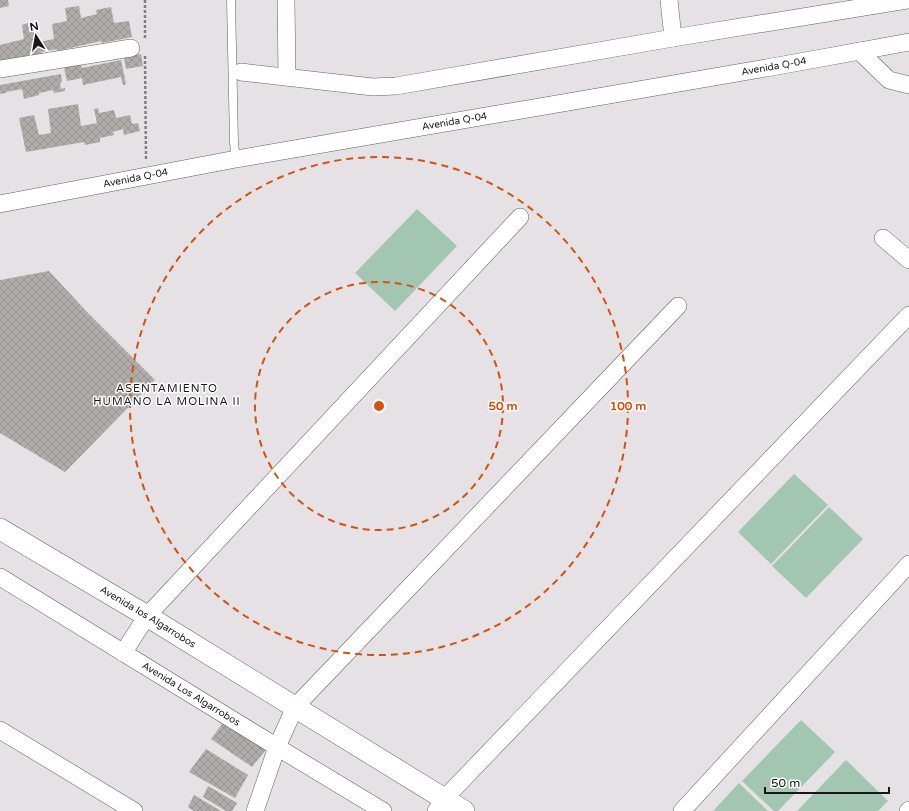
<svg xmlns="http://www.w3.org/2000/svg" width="909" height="811" font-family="'Varela Round',sans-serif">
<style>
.park{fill:#a3c6b3}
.building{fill:url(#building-cross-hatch)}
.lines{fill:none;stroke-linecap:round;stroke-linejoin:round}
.service-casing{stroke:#636063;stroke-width:9}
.minor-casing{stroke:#636063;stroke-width:18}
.tertiary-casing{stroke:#636063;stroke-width:22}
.path{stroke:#817e81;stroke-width:2.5;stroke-dasharray:3 2;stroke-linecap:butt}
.service{stroke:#fff;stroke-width:8}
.minor{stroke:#fff;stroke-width:17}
.tertiary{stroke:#fff;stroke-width:21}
.ring{fill:none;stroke:#d3520d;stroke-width:2;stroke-dasharray:7 5}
.labels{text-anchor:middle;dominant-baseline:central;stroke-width:3;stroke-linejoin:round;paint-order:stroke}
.street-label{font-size:10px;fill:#181618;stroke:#fff}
.neighbourhood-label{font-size:11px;letter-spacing:1px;fill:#181618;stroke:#fff}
.centre{fill:#d3520d;stroke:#fff;stroke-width:2}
.ring-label{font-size:12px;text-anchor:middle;font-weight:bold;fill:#d3520d;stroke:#fff;stroke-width:3;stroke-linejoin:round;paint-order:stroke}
</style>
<defs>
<pattern id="building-cross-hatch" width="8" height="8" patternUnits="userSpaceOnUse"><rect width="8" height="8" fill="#b0aca9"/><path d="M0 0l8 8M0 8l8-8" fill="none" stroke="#979391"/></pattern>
</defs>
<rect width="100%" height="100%" fill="#e5e1e5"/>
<g class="park">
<path d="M417,209l40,37 -62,65 -40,-38z"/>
<path d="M794,474l34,31 -57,59 -33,-32z"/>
<path d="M829,507l34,32 -57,59 -34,-32z"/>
<path d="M801,720l34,32 -57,59h-4l-32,-30z"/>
<path d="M846,760l42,41 -10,10h-81z"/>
<path d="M739,783l29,28h-55z"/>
</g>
<g class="building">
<path d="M0,0h8l1,6 -9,2z"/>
<path d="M79,6l2,12 16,-4 -1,-4 15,-3 3,16 15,-2 3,16 -30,6 -1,-2 -44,10v-2l-16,3 1,2 -42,9v-18l24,-6 -2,-14 6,-2 1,9 8,-2 2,12 15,-3 -2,-15 15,-3 -2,-13z"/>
<path d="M141,54l2,12 -17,3 -2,-12z"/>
<path d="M121,60l5,24 -3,1 -2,-8 -38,8 -1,-7 -15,3 -3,-14 17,-3 1,4z"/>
<path d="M61,74l1,8 -2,1 1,6 4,-1v3l-11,2 -1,-3 -14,3v2l-15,4 -2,-10 -16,3v1l-6,1v-9z"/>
<path d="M78,104l3,22 16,-3 -3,-14 4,-1 1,5 15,-3 2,8 14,-3 2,9 6,-1 2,8 -16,4 -1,-6 -10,3 1,3 -14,3v4l-15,3 -1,-3 -58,10 -7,-34 15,-3 5,20 12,-2 -3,-24z"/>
<path d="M49,271l37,40 69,69 -90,92 -65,-39v-153z"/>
<path d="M225,720l43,27 -16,20 -41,-28z"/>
<path d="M206,749l42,26 -13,23 -46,-26z"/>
<path d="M208,786l29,17 -5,8h-6l-23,-14z"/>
<path d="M194,795l27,16h-27l-6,-4z"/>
</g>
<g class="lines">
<defs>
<path id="service" d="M231,0l3,143 2,16"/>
<g id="minor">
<path d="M286,0l1,77"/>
<path d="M669,0l4,38"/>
<path d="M859,51l30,29 20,5"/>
<path d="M0,69l131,-21"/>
<path d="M241,72l132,15 23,-1 277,-48 234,-38"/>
<path id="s1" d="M0,204l236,-45 536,-92 137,-25"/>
<path d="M883,238l26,22"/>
<path id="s2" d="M0,577l277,170 106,64"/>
<path d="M123,653l24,-37 373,-399"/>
<path d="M0,730l134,81"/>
<path d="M255,811l22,-64 18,-40 383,-401"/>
<path d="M436,811l8,-12 465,-484"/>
<path d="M682,811l227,-247"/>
<path d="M908,811l1,-1"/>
</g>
<g id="tertiary">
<path id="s3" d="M0,529l147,87 317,195"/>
</g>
</defs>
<use href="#service" class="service-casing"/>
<use href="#minor" class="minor-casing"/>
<use href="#tertiary" class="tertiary-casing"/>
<g class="path">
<path d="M145,0v39"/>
<path d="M145,56l1,103"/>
</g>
<use href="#service" class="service"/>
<use href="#minor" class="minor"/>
<use href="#tertiary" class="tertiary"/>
</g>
<g class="ring">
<circle cx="379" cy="406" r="124"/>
<circle cx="379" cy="406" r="249"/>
</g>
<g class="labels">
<g class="street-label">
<text stroke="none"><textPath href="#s1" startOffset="786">Avenida Q-04</textPath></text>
<text stroke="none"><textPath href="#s1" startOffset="462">Avenida Q-04</textPath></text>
<text stroke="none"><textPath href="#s1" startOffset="138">Avenida Q-04</textPath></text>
<text stroke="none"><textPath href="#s3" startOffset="172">Avenida los Algarrobos</textPath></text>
<text stroke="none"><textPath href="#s2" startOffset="224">Avenida Los Algarrobos</textPath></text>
</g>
<g class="neighbourhood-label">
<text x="167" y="388">ASENTAMIENTO<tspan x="167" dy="13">HUMANO LA MOLINA II</tspan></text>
</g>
</g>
<circle cx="379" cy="406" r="6" class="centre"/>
<g class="ring-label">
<text x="503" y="410">50 m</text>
<text x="628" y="410">100 m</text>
</g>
<g transform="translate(36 36) rotate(349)" stroke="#ffffff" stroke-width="3" paint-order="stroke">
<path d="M0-3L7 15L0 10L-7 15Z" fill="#181618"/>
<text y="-6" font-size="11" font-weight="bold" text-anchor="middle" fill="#181618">N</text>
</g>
<path d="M765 787v6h124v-6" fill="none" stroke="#181618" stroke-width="2"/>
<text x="771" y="787" font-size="12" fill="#181618" stroke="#ffffff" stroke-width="3" paint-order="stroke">50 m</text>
</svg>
